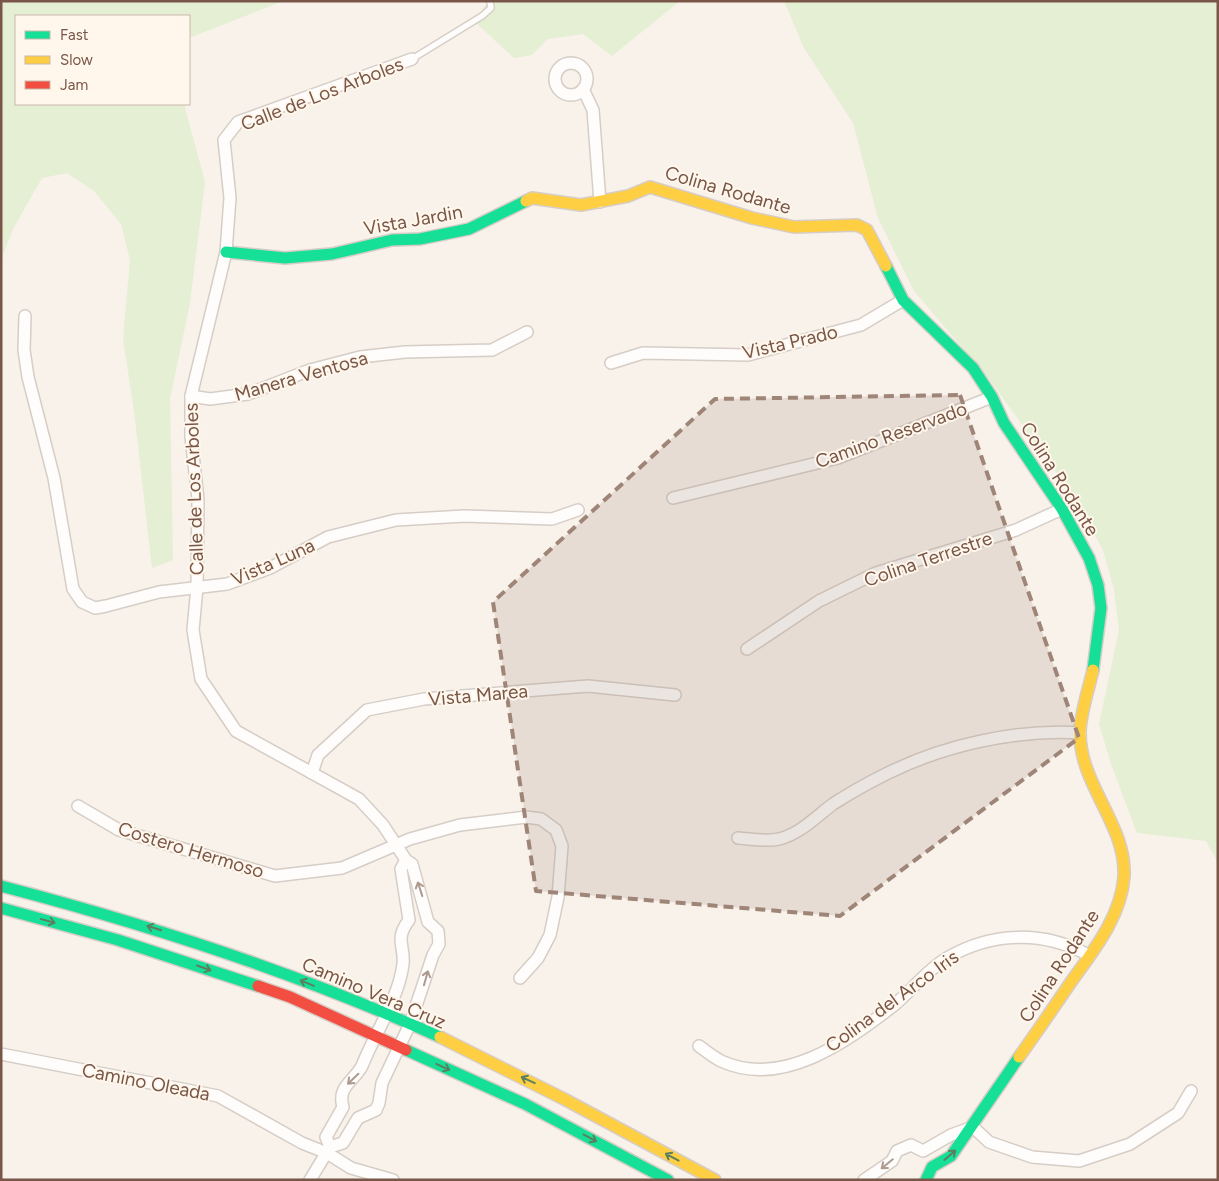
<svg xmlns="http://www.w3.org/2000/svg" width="1219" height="1181" font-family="Figtree,sans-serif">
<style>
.green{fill:#e4efd3}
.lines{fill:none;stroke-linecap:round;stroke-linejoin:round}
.lane-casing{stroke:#d6cdc6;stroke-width:8}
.street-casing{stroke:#d6cdc6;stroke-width:14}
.fast-casing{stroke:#d7cdc6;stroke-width:14}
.slow-casing{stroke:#d7cdc6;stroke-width:14}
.jam-casing{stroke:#d7cdc6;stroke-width:14}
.lane{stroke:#fefdfc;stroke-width:5.5}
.street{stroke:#fefdfc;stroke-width:11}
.fast{stroke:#16e098;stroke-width:11}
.slow{stroke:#ffcf43;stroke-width:11}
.jam{stroke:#f24e42;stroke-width:11}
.oneway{stroke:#ae998f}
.oneway2{stroke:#5b7f5f}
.marked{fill:#9e8577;fill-opacity:0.2;stroke:#9e8577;stroke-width:4;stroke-dasharray:10 6;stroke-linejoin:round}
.labels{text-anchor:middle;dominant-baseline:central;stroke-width:4;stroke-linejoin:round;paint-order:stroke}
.street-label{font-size:19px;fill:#795647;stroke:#fff7ec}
</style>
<rect width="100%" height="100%" fill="#f8f2ea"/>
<g class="green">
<path d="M1,1h282l-94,37v-22h-173v88h168l21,78 -15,121 -20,96 3,161 -21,8 -18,-157 -11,-72 7,-79 -9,-36 -27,-33 -27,-18 -25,5 -29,51 -12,31z"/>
<path d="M488,1h192l-68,55 -29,-22 -35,5 -16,16 -18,3 -40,-37z"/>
<path d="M784,1h434v862l-12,-22 -69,-8 -25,-66 -13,-43 20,-94 -5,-40 -11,-40 -28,-51 -85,-119 -76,-89 -36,-73 -25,-95 -49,-75z"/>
</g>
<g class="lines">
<defs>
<path id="lane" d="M412,59l70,-43 9,-8 -1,-7"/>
<g id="street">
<circle cx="571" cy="79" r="16"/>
<path d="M583,89l10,21 7,92"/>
<path d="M25,316l-1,34 4,27 26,101 19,111 9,13 13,6 11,-2 53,-14 68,-8 43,-16 58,-31 68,-17 68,-4 88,3 26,-9"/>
<path d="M611,363l32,-10 105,2 113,-30 42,-25"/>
<path d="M191,396l19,3 38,-5 62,-24 50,-13 45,-5 87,-2 35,-18"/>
<path d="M673,498l165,-40 154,-61"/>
<path d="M747,649l72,-48 57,-28 140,-43 46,-21"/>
<path d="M312,773l6,-18 49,-45 57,-11 164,-13 87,9"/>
<path d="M78,806l41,24 156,46 67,-8 68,-29 50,-14 66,-8 15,2 15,11 6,16 -4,51 -8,38 -12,23 -18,20"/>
<path d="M738,838c14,1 27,4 41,1 21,-5 38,-23 54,-35 17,-11 35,-21 53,-30 58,-29 130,-45 194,-41"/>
<path d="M699,1046c7,5 14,11 22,15 61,28 125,-19 172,-55 18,-15 34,-36 54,-48 44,-26 96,-28 141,-3"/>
<path d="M1,1054l217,42 84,47 25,10 24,15 42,12"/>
<path d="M330,1147l-4,-10 17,-30c-6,-20 10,-25 19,-41 12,-31 37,-68 41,-102 2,-19 -9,-24 6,-44l-8,-51 5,-9"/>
<path d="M310,1180l20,-33 13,-4 15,-25 18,-8 3,-7 3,-20 28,-59 23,-69 6,-11 -1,-13 -10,-9 -16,-58 -6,-4 -23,-35 -24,-26 -123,-68 -35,-52 -8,-49 4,-43 1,-88 -7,-62v-41l35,-144 4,-54 -6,-58 14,-18 174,-63"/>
<path d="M864,1180l28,-19 5,-10 14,-6 12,6 28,-16 22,-8 16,15 43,15 47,4 51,-17 48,-31 13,-22"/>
</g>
<g id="fast">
<path d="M226,252l59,6 47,-4 60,-14 28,-1 49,-10 57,-28"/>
<path d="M886,266l17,34 70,68 19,29 12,26 58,86 27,49 9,27 3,23 -8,62"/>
<path d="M1,886c150,39 297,87 439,151"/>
<path d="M1,908l117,32 140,46"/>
<path d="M406,1050l119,54 143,76"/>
<path d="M926,1180l6,-13 19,-11 68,-99"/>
</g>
<g id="slow">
<path d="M526,201l6,-3 49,7 47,-9 22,-9 102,31 42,9 63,-2 10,5 19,36"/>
<path d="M440,1037l124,62 151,81"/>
<path d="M1019,1057c18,-25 35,-50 52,-75 22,-31 50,-65 53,-105 3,-52 -44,-91 -44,-144 0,-19 9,-45 13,-63"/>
</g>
<path id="jam" d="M258,986l32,11 116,53"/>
</defs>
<use href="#lane" class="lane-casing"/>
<use href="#street" class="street-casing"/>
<use href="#fast" class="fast-casing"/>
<use href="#slow" class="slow-casing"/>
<use href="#jam" class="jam-casing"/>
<use href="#lane" class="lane"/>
<use href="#street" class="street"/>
<use href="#fast" class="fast"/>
<use href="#slow" class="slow"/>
<use href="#jam" class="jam"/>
</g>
<defs><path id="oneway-shaft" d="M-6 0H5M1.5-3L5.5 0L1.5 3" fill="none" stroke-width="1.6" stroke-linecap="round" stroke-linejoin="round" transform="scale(1.25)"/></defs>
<g class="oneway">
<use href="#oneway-shaft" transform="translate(420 889) rotate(-108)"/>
<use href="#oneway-shaft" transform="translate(426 978) rotate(-74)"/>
<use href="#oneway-shaft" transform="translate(353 1079) rotate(136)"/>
<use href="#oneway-shaft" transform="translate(887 1164) rotate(141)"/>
</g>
<g class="oneway2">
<use href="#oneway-shaft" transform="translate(48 921) rotate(15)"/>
<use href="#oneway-shaft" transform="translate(154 928) rotate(-162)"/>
<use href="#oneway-shaft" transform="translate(204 968) rotate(19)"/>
<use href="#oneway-shaft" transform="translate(307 983) rotate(-158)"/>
<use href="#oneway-shaft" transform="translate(443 1067) rotate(24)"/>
<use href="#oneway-shaft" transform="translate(528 1080) rotate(-155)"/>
<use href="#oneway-shaft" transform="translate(590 1138) rotate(28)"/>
<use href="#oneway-shaft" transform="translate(950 1155) rotate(-41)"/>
<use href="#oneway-shaft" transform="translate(672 1157) rotate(-152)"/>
</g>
<path class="marked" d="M960,395l119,343 -239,178 -304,-25 -43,-289 222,-203z"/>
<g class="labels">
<g class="street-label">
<text transform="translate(322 94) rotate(-21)">Calle de Los Arboles</text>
<text transform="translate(728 190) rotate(16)">Colina Rodante</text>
<text transform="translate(413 220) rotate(-10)">Vista Jardin</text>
<text transform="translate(790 342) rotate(-13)">Vista Prado</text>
<text transform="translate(301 376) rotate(-16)">Manera Ventosa</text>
<text transform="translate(891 435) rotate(-20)">Camino Reservado</text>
<text transform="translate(1060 479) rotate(58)">Colina Rodante</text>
<text transform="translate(194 489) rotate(-92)">Calle de Los Arboles</text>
<text transform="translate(928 559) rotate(-19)">Colina Terrestre</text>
<text transform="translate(273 562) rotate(-24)">Vista Luna</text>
<text transform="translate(478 695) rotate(-5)">Vista Marea</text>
<text transform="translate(191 850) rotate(17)">Costero Hermoso</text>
<text transform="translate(1059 966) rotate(-57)">Colina Rodante</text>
<text transform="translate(374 993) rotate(23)">Camino Vera Cruz</text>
<text transform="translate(892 1001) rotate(-36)">Colina del Arco Iris</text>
<text transform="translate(146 1082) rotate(11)">Camino Oleada</text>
</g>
</g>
<rect width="1219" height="1181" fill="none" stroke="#795647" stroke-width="5"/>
<rect x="15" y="15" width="175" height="90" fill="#fff7ec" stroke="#c9b7aa"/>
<rect x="25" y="31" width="25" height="8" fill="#16e098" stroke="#c9b7aa"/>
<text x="60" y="40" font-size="15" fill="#795647">Fast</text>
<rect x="25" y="56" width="25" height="8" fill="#ffcf43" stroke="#c9b7aa"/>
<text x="60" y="65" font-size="15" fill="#795647">Slow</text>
<rect x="25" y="81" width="25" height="8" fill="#f24e42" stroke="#c9b7aa"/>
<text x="60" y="90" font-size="15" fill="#795647">Jam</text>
</svg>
